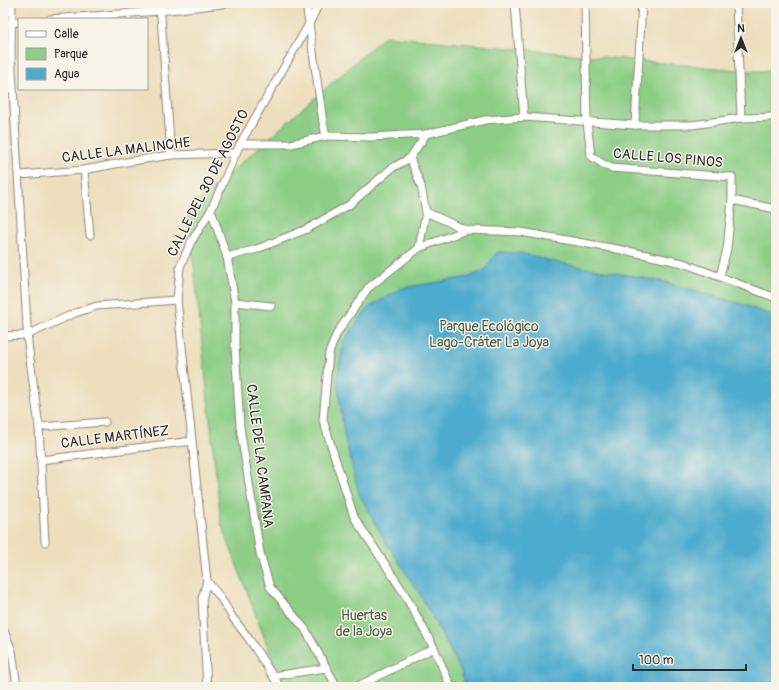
<svg xmlns="http://www.w3.org/2000/svg" width="779" height="690" font-family="Pangolin,sans-serif">
<style>
.green{fill:#8cce86;stroke:#5c7c58}
.water{fill:#4eabcd;stroke:#3c6b7c}
.lines{fill:none;stroke-linecap:round;stroke-linejoin:round}
.minor-casing{stroke:#8c8574;stroke-width:9}
.minor{stroke:#fff;stroke-width:7}
.labels{text-anchor:middle;dominant-baseline:central;stroke-width:3;stroke-linejoin:round;paint-order:stroke}
.street-label{font-size:14px;fill:#2b2b2b;stroke:#f7f3e8}
.park-label{font-size:14px;fill:#485c46;stroke:#f7f3e8}
</style>
<rect width="100%" height="100%" fill="#f7f3e8"/>
<filter id="ink" filterUnits="userSpaceOnUse"><feTurbulence type="fractalNoise" baseFrequency=".025" numOctaves="2"/><feDisplacementMap in="SourceGraphic" scale="8" xChannelSelector="R" yChannelSelector="G"/><feConvolveMatrix kernelMatrix="1 2 1 2 8 2 1 2 1" color-interpolation-filters="sRGB"/></filter>
<filter id="wash" filterUnits="userSpaceOnUse"><feTurbulence type="fractalNoise" baseFrequency=".012" numOctaves="4" result="noise"/><feDisplacementMap in="SourceGraphic" scale="16" xChannelSelector="R" yChannelSelector="G"/><feGaussianBlur stdDeviation="0.9" result="paint"/><feColorMatrix in="noise" values="0 0 0 0 0 0 0 0 0 0 0 0 0 0 0 0 0 1.4 0 .05"/><feComposite in="paint" operator="in"/></filter>
<g filter="url(#wash)">
<rect width="100%" height="100%" fill="#eddfbe"/>
<path class="green" d="M385,36l362,35h29v616h-493l-62,-164 -33,-313z"/>
<path class="water" d="M497,252l24,1 34,9 111,20 79,23 31,12v370h-310l-6,-18 -39,-73 -36,-55 -26,-47 -15,-59 -7,-56 7,-39 24,-32 34,-20 67,-11 16,-7z"/>
</g>
<g filter="url(#ink)">
<g class="lines">
<defs>
<g id="minor">
<path d="M12,3l-1,51 17,290 11,83 6,115"/>
<path d="M160,3l11,152"/>
<path d="M306,3l17,119 3,14"/>
<path d="M515,3l9,114"/>
<path d="M585,3l2,119 4,34 12,8 8,4 121,9v23l-5,49 -7,27"/>
<path d="M736,3l5,115"/>
<path d="M50,19l110,-8 71,-8"/>
<path d="M3,24l16,-2"/>
<path d="M635,125l7,-122"/>
<path d="M240,144h51l35,-8 46,1 54,-3 59,-14 39,-3 111,8h57l49,-7 35,-1"/>
<path d="M410,158l11,28 5,26 -7,36"/>
<path d="M84,170l6,65"/>
<path d="M19,175l65,-5 42,-8 45,-7 65,-2"/>
<path d="M732,200l44,9"/>
<path d="M211,210l16,47 8,45v45l5,80 20,126 10,34 35,42 32,58"/>
<path d="M426,212l40,18"/>
<path d="M227,257l30,-8 50,-20 42,-24 43,-37 18,-10 16,-24"/>
<path d="M235,302l36,4"/>
<path d="M3,336l24,-1 48,-22 22,-7 80,-6"/>
<path d="M39,427l66,-5"/>
<path d="M41,460l151,-19"/>
<path d="M207,581l13,16 13,21 16,21 31,48"/>
<path d="M3,628l9,23 5,36"/>
<path d="M273,676l53,-8"/>
<path d="M207,687l-5,-88 5,-18 -30,-281 3,-33 11,-25 20,-32 29,-66 69,-120 10,-21"/>
<path d="M356,687l78,-39"/>
<path d="M451,687l-17,-39 -30,-55 -50,-76 -31,-97 6,-67 8,-20 31,-45 51,-40 47,-18 55,2 107,19 55,12 93,35"/>
</g>
</defs>
<use href="#minor" class="minor-casing"/>
<use href="#minor" class="minor"/>
</g>
</g>
<g class="labels">
<g class="street-label">
<text transform="translate(126 150) rotate(-7)">CALLE LA MALINCHE</text>
<text transform="translate(668 158) rotate(5)">CALLE LOS PINOS</text>
<text transform="translate(208 183) rotate(-63)">CALLE DEL 30 DE AGOSTO</text>
<text transform="translate(115 437) rotate(-7)">CALLE MARTÍNEZ</text>
<text transform="translate(260 456) rotate(83)">CALLE DE LA CAMPANA</text>
</g>
<g class="park-label">
<text x="489" y="326">Parque Ecológico<tspan x="489" dy="16">Lago-Cráter La Joya</tspan></text>
<text x="364" y="615">Huertas<tspan x="364" dy="16">de la Joya</tspan></text>
</g>
</g>
<rect width="779" height="690" fill="none" stroke="#f7f3e8" stroke-width="16"/>
<rect x="18" y="18" width="130" height="72" fill="#f7f3e8" stroke="#a5a39c"/>
<rect x="26" y="31" width="20" height="6" fill="#ffffff" stroke="#a5a39c"/>
<text x="54" y="38" font-size="12" fill="#2b2b2b">Calle</text>
<rect x="26" y="48" width="20" height="12" fill="#8cce86" stroke="#a5a39c"/>
<text x="54" y="58" font-size="12" fill="#2b2b2b">Parque</text>
<rect x="26" y="68" width="20" height="12" fill="#4eabcd" stroke="#a5a39c"/>
<text x="54" y="78" font-size="12" fill="#2b2b2b">Agua</text>
<g transform="translate(741 38)" stroke="#f7f3e8" stroke-width="3" paint-order="stroke">
<path d="M0-3L7 15L0 10L-7 15Z" fill="#2b2b2b"/>
<text y="-6" font-size="11" font-weight="bold" text-anchor="middle" fill="#2b2b2b">N</text>
</g>
<path d="M633 664v6h113v-6" fill="none" stroke="#2b2b2b" stroke-width="2"/>
<text x="639" y="664" font-size="12" fill="#2b2b2b" stroke="#f7f3e8" stroke-width="3" paint-order="stroke">100 m</text>
</svg>
